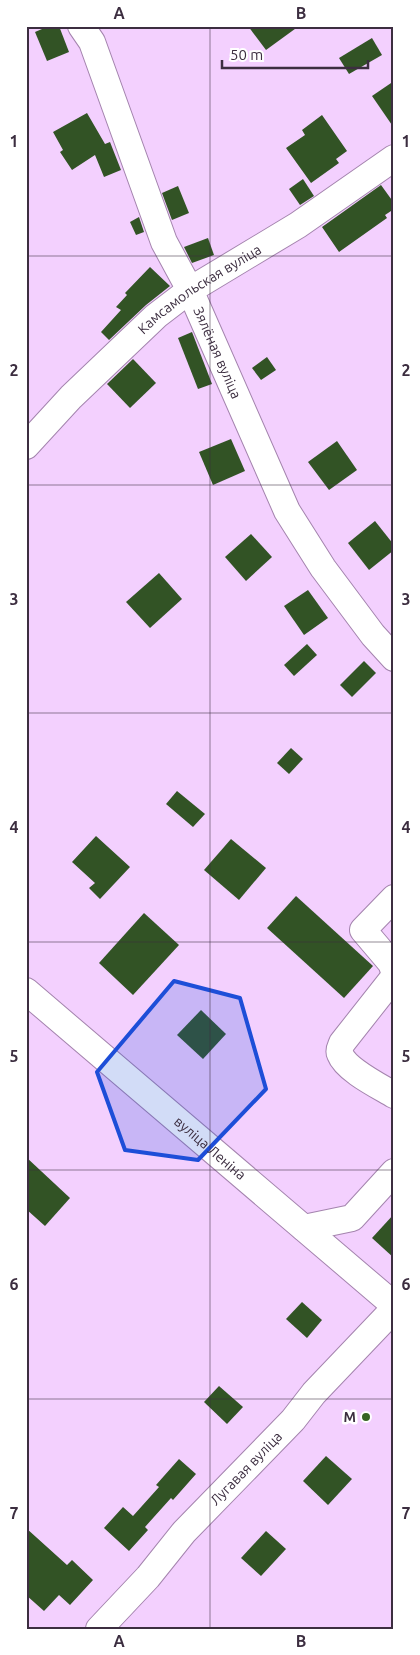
<svg xmlns="http://www.w3.org/2000/svg" width="420" height="1655" font-family="Ubuntu,sans-serif">
<style>
.building{fill:#325325}
.lines{fill:none;stroke-linecap:round;stroke-linejoin:round}
.minor-casing{stroke:#a484ae;stroke-width:28}
.minor{stroke:#fff;stroke-width:26}
.marked{fill:#1d4ed8;fill-opacity:0.2;stroke:#1d4ed8;stroke-width:4;stroke-linejoin:round}
.grid{fill:none;stroke:#3c2e40;stroke-width:1;stroke-opacity:0.55}
.poi-dot{fill:#376524;stroke:#fff;stroke-width:2}
.labels{text-anchor:middle;dominant-baseline:central;stroke-width:5;stroke-linejoin:round;paint-order:stroke}
.street-label{font-size:14px;fill:#3c2e40;stroke:#fff}
.poi-label{font-size:14px;font-weight:bold;fill:#3c2e40;stroke:#fff;text-anchor:end}
.neatline{fill:none;stroke:#3c2e40;stroke-width:2}
.grid-label{font-size:16px;text-anchor:middle;font-weight:bold;fill:#3c2e40}
</style>
<rect width="100%" height="100%" fill="#f3d0fe"/>
<g class="building">
<path d="M49,26h10l10,26 -22,9 -12,-29z"/>
<path d="M248,26h51l-33,24z"/>
<path d="M372,38l10,17 -33,19 -10,-16z"/>
<path d="M394,81v47l-22,-32z"/>
<path d="M87,113l18,31 5,-2 11,28 -17,7 -9,-22 -23,15 -12,-18 3,-2 -10,-18z"/>
<path d="M322,115l25,36 -11,8 3,4 -28,20 -25,-35 19,-13 -3,-5z"/>
<path d="M303,179l11,17 -14,9 -11,-16z"/>
<path d="M381,185l13,18v6l-9,6 2,3 -48,34 -17,-25z"/>
<path d="M178,186l11,27 -17,7 -10,-27z"/>
<path d="M139,217l5,15 -8,3 -6,-13z"/>
<path d="M208,238l6,17 -22,8 -8,-16z"/>
<path d="M150,267l20,19 -24,19 -37,35 -8,-8 20,-22 -5,-3 11,-12 -2,-2z"/>
<path d="M192,332l20,52 -14,5 -20,-51z"/>
<path d="M267,357l9,13 -15,10 -9,-12z"/>
<path d="M133,359l23,24 -26,25 -23,-24z"/>
<path d="M231,439l14,32 -32,14 -14,-33z"/>
<path d="M337,441l20,29 -28,20 -21,-28z"/>
<path d="M375,521l19,24v5l-25,20 -21,-27z"/>
<path d="M251,534l21,23 -26,24 -21,-24z"/>
<path d="M159,573l23,26 -32,29 -24,-26z"/>
<path d="M308,590l20,28 -24,17 -20,-29z"/>
<path d="M307,644l10,11 -23,21 -10,-11z"/>
<path d="M364,661l12,12 -24,24 -12,-12z"/>
<path d="M291,748l12,11 -14,15 -12,-11z"/>
<path d="M177,791l28,23 -12,13 -27,-23z"/>
<path d="M96,836l34,31 -30,32 -11,-11 6,-5 -23,-21z"/>
<path d="M231,839l35,29 -27,32 -35,-30z"/>
<path d="M296,896l77,70 -29,32 -77,-70z"/>
<path d="M144,913l35,32 -46,50 -34,-32z"/>
<path d="M201,1010l25,24 -23,25 -26,-24z"/>
<path d="M26,1157l44,41 -25,28 -19,-17z"/>
<path d="M394,1214v44l-22,-20z"/>
<path d="M302,1302l20,18 -15,18 -21,-19z"/>
<path d="M219,1386l24,21 -16,17 -23,-22z"/>
<path d="M326,1456l26,23 -24,26 -25,-24z"/>
<path d="M179,1459l17,15 -23,26 -2,-2 -26,29 3,3 -19,21 -25,-23 19,-21 10,9 26,-29 -3,-2z"/>
<path d="M26,1528l41,37 5,-5 21,20 -23,25 -11,-10 -15,16 -18,-16z"/>
<path d="M266,1531l20,18 -25,27 -20,-18z"/>
</g>
<g class="lines">
<defs>
<g id="minor">
<path id="s1" d="M81,26l11,16 72,200 26,48 97,221 36,57 50,67 21,23"/>
<path id="s2" d="M26,446l45,-49 85,-81 34,-26 108,-65 96,-67"/>
<path d="M394,898l-31,32 28,33 3,8"/>
<path d="M394,977l-52,66c-1,3 -4,7 -2,11 6,16 39,32 54,41"/>
<path id="s3" d="M26,991l368,314"/>
<path d="M304,1228l48,-10 42,-46"/>
<path id="s4" d="M99,1629l49,-52 36,-45 109,-112 21,-27 80,-84"/>
</g>
</defs>
<use href="#minor" class="minor-casing"/>
<use href="#minor" class="minor"/>
</g>
<path class="marked" d="M174,981l66,17 26,91 -68,71 -73,-10 -28,-78z"/>
<path class="grid" d="M210,26v1603M26,256h368M26,485h368M26,713h368M26,942h368M26,1170h368M26,1399h368"/>
<circle class="poi-dot" cx="366" cy="1417" r="5"/>
<g class="labels">
<g class="street-label">
<text stroke="none"><textPath href="#s2" startOffset="235">Камсамольская вуліца</textPath></text>
<text stroke="none"><textPath href="#s1" startOffset="355">Зялёная вуліца</textPath></text>
<text stroke="none"><textPath href="#s3" startOffset="242">вуліца Леніна</textPath></text>
<text stroke="none"><textPath href="#s4" startOffset="218">Лугавая вуліца</textPath></text>
</g>
<g class="poi-label">
<text x="356" y="1417">M</text>
</g>
</g>
<rect width="420" height="1655" fill="none" stroke="#ffffff" stroke-width="55"/>
<path d="M222 60v8h146v-8" fill="none" stroke="#3c2e40" stroke-width="2.5"/>
<text x="230" y="60" font-size="15" fill="#3c2e40" stroke="#ffffff" stroke-width="4" paint-order="stroke">50 m</text>
<rect x="28" y="28" width="364" height="1600" class="neatline"/>
<g class="grid-label">
<text x="119" y="19">A</text>
<text x="301" y="19">B</text>
<text x="14" y="147">1</text>
<text x="406" y="147">1</text>
<text x="14" y="376">2</text>
<text x="406" y="376">2</text>
<text x="14" y="605">3</text>
<text x="406" y="605">3</text>
<text x="14" y="833">4</text>
<text x="406" y="833">4</text>
<text x="14" y="1062">5</text>
<text x="406" y="1062">5</text>
<text x="14" y="1290">6</text>
<text x="406" y="1290">6</text>
<text x="14" y="1519">7</text>
<text x="406" y="1519">7</text>
<text x="119" y="1647">A</text>
<text x="301" y="1647">B</text>
</g>
</svg>
